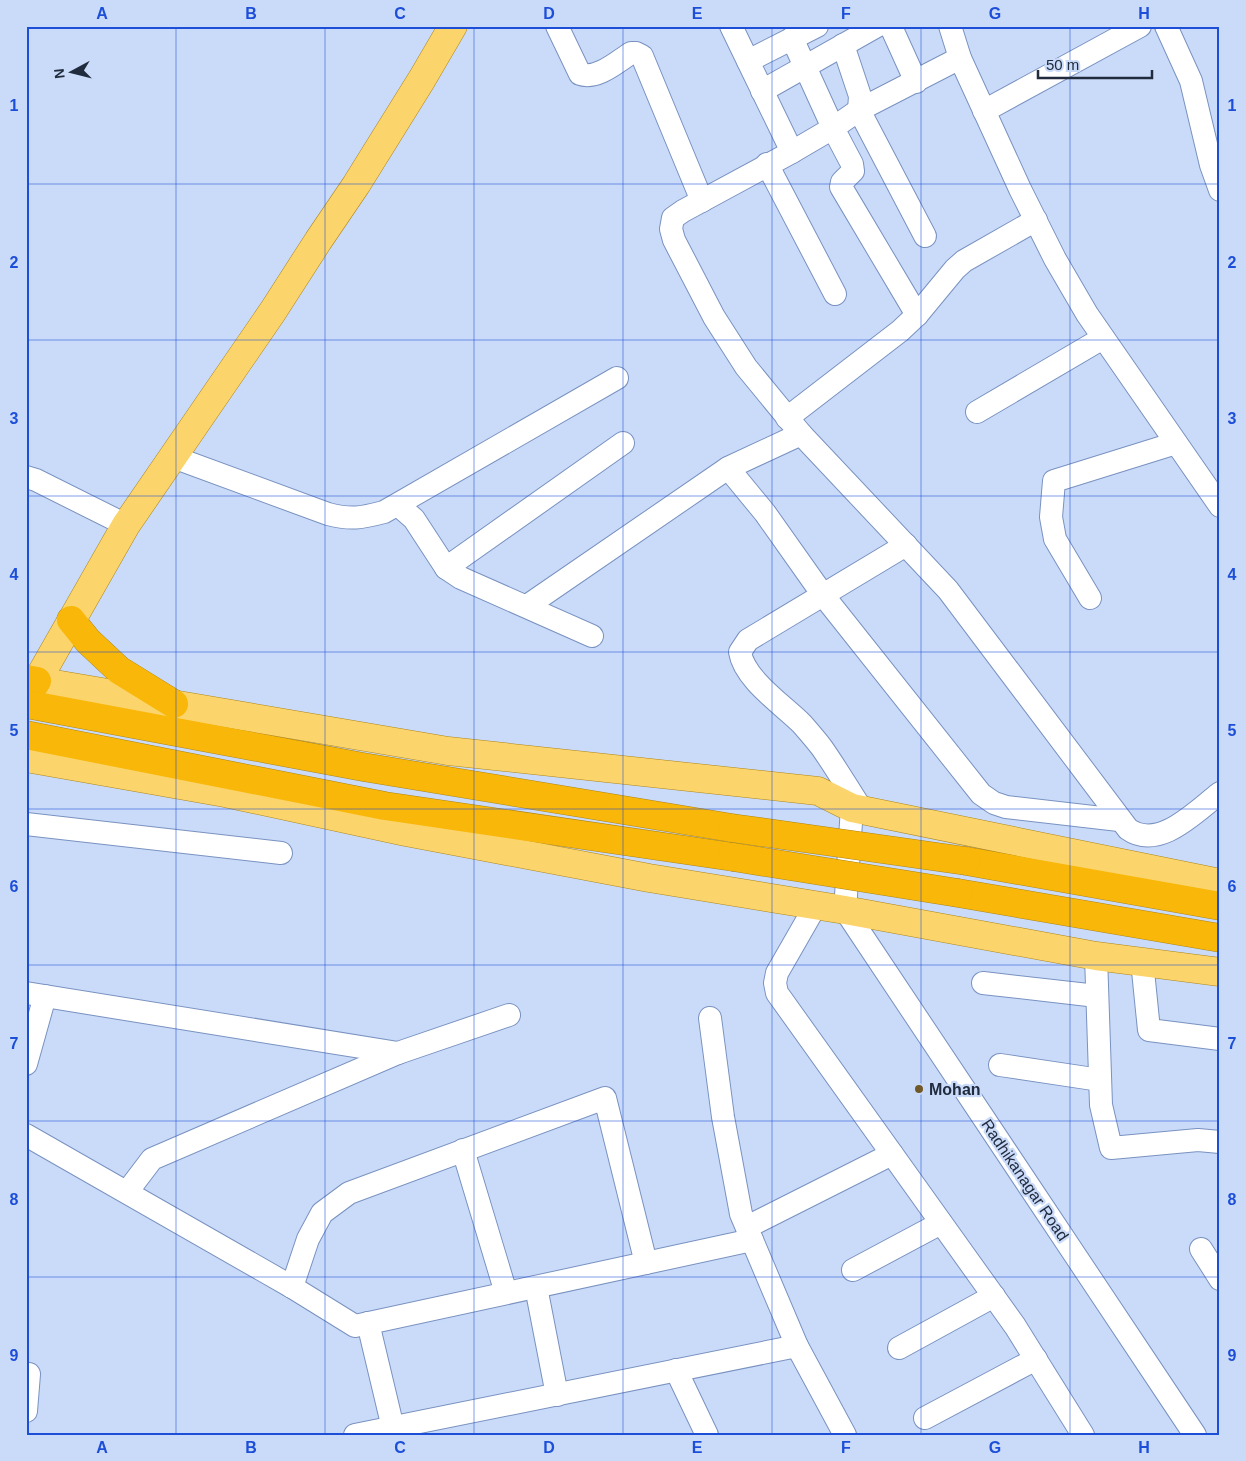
<svg xmlns="http://www.w3.org/2000/svg" width="1246" height="1461" font-family="Helvetica,sans-serif">
<style>
.lines{fill:none;stroke-linecap:round;stroke-linejoin:round}
.minor-casing{stroke:#7992c0;stroke-width:24}
.major-casing{stroke:#ad861c;stroke-width:29}
.highway-casing{stroke:#ad861c;stroke-width:29}
.minor{stroke:#fff;stroke-width:22}
.major{stroke:#fbd46b;stroke-width:28}
.highway{stroke:#f8b709;stroke-width:28}
.highway-bridge-casing{stroke:#ad861c;stroke-width:29;stroke-linecap:butt}
.highway-bridge{stroke:#f8b709;stroke-width:28}
.grid{fill:none;stroke:#1d4ed8;stroke-width:1;stroke-opacity:0.55}
.poi-dot{fill:#705828;stroke:#cadbf9;stroke-width:2}
.labels{text-anchor:middle;dominant-baseline:central;stroke-width:4.5;stroke-linejoin:round;paint-order:stroke}
.poi-label{font-size:16px;font-weight:bold;fill:#212b3e;stroke:#cadbf9;text-anchor:start}
.street-label{font-size:16px;fill:#212b3e;stroke:#cadbf9}
.neatline{fill:none;stroke:#1d4ed8;stroke-width:2}
.grid-label{font-size:16px;text-anchor:middle;font-weight:bold;fill:#1d4ed8}
</style>
<rect width="100%" height="100%" fill="#cadbf9"/>
<g class="lines">
<defs>
<g id="minor">
<path d="M557,26l23,48c17,6 37,-12 51,-21h5l6,3 60,145"/>
<path d="M731,26l61,126"/>
<path d="M889,26l3,3 24,53"/>
<path d="M950,26l10,32 60,131 35,70 32,55 133,192"/>
<path d="M1166,26l25,55 20,84 9,25"/>
<path d="M792,38l41,90 19,36 1,7 -11,11 -1,5 76,128"/>
<path d="M843,45l17,51 -1,14 66,126"/>
<path d="M960,58l-101,52 -26,18 -41,24 -109,59 -10,7 -2,11 3,11 40,77 32,50 55,67 147,156 180,239c31,22 67,-17 92,-36"/>
<path d="M748,61l69,-35"/>
<path d="M762,91l115,-65"/>
<path d="M984,111l156,-85"/>
<path d="M767,164l68,130"/>
<path d="M977,412l126,-74"/>
<path d="M787,418l113,-87 17,-16 38,-46 9,-8 72,-41"/>
<path d="M173,457l155,57c23,6 33,4 56,-2l233,-134"/>
<path d="M728,468l37,45 58,82 158,199 13,9 12,4 113,13"/>
<path d="M26,477l10,3 90,45"/>
<path d="M398,505l16,14 32,49 15,10 131,58"/>
<path d="M446,568l177,-125"/>
<path d="M1090,598l-35,-59 -4,-22 3,-36 122,-38"/>
<path d="M527,606l201,-138 73,-34"/>
<path d="M852,808l-7,102 350,525"/>
<path d="M862,810c-13,-20 -26,-42 -40,-62 -6,-8 -13,-16 -20,-24 -19,-19 -58,-45 -62,-72l8,-12 158,-95"/>
<path d="M26,824l255,29"/>
<path d="M816,905l-39,68 -2,10 2,10 238,333 68,109"/>
<path d="M1096,956l5,149 10,43 87,-8 22,2"/>
<path d="M1142,961l7,69 71,9"/>
<path d="M983,983l114,13"/>
<path d="M26,993l372,60 -246,106 -25,33"/>
<path d="M710,1018l13,99 18,97 56,132 48,89"/>
<path d="M398,1053l111,-38"/>
<path d="M26,1064l19,-68"/>
<path d="M1000,1065l100,15"/>
<path d="M26,1135l266,152 63,39 397,-86"/>
<path d="M463,1150l43,143"/>
<path d="M747,1227l145,-73"/>
<path d="M1201,1249l19,30"/>
<path d="M853,1270l88,-47"/>
<path d="M292,1287l16,-48 14,-26 27,-20 256,-95 41,165"/>
<path d="M536,1287l21,108"/>
<path d="M368,1323l25,105"/>
<path d="M899,1348l95,-52"/>
<path d="M676,1370l31,65"/>
<path d="M26,1411l3,-37"/>
<path d="M925,1418l111,-59"/>
<path d="M355,1435l442,-89"/>
</g>
<g id="major">
<path d="M453,26l-31,53 -66,106 -38,56 -45,70 -147,214 -89,156 411,70 370,40 34,17 368,75"/>
<path d="M26,758l199,35 181,39 243,46 196,32 251,46 124,16"/>
</g>
<g id="highway">
<path d="M71,620l17,21 31,29 55,34"/>
<path d="M26,679l11,2 -11,17"/>
<path d="M26,704l337,63 369,61"/>
<path d="M26,735l359,71 348,51"/>
<path d="M966,861l254,45"/>
<path d="M958,893l262,45"/>
</g>
</defs>
<use href="#minor" class="minor-casing"/>
<use href="#major" class="major-casing"/>
<use href="#highway" class="highway-casing"/>
<use href="#minor" class="minor"/>
<use href="#major" class="major"/>
<use href="#highway" class="highway"/>
<defs>
<g id="highway-bridge">
<path d="M732,828l234,33"/>
<path d="M733,857l225,36"/>
</g>
</defs>
<use href="#highway-bridge" class="highway-bridge-casing"/>
<use href="#highway-bridge" class="highway-bridge"/>
</g>
<path class="grid" d="M176,26v1409M325,26v1409M474,26v1409M623,26v1409M772,26v1409M921,26v1409M1070,26v1409M26,184h1194M26,340h1194M26,496h1194M26,652h1194M26,809h1194M26,965h1194M26,1121h1194M26,1277h1194"/>
<circle class="poi-dot" cx="919" cy="1089" r="5"/>
<g class="labels">
<g class="poi-label">
<text x="929" y="1089">Mohan</text>
</g>
<g class="street-label">
<text transform="translate(1025 1180) rotate(56)">Radhikanagar Road</text>
</g>
</g>
<rect width="1246" height="1461" fill="none" stroke="#cadbf9" stroke-width="55"/>
<g transform="translate(72 72) rotate(263)" stroke="#cadbf9" stroke-width="4" paint-order="stroke">
<path d="M0-4L9 19L0 12L-9 19Z" fill="#212b3e"/>
<text y="-8" font-size="14" font-weight="bold" text-anchor="middle" fill="#212b3e">N</text>
</g>
<path d="M1038 70v8h114v-8" fill="none" stroke="#212b3e" stroke-width="2.5"/>
<text x="1046" y="70" font-size="15" fill="#212b3e" stroke="#cadbf9" stroke-width="4" paint-order="stroke">50 m</text>
<rect x="28" y="28" width="1190" height="1406" class="neatline"/>
<g class="grid-label">
<text x="102" y="19">A</text>
<text x="251" y="19">B</text>
<text x="400" y="19">C</text>
<text x="549" y="19">D</text>
<text x="697" y="19">E</text>
<text x="846" y="19">F</text>
<text x="995" y="19">G</text>
<text x="1144" y="19">H</text>
<text x="14" y="111">1</text>
<text x="1232" y="111">1</text>
<text x="14" y="268">2</text>
<text x="1232" y="268">2</text>
<text x="14" y="424">3</text>
<text x="1232" y="424">3</text>
<text x="14" y="580">4</text>
<text x="1232" y="580">4</text>
<text x="14" y="736">5</text>
<text x="1232" y="736">5</text>
<text x="14" y="892">6</text>
<text x="1232" y="892">6</text>
<text x="14" y="1049">7</text>
<text x="1232" y="1049">7</text>
<text x="14" y="1205">8</text>
<text x="1232" y="1205">8</text>
<text x="14" y="1361">9</text>
<text x="1232" y="1361">9</text>
<text x="102" y="1453">A</text>
<text x="251" y="1453">B</text>
<text x="400" y="1453">C</text>
<text x="549" y="1453">D</text>
<text x="697" y="1453">E</text>
<text x="846" y="1453">F</text>
<text x="995" y="1453">G</text>
<text x="1144" y="1453">H</text>
</g>
</svg>
